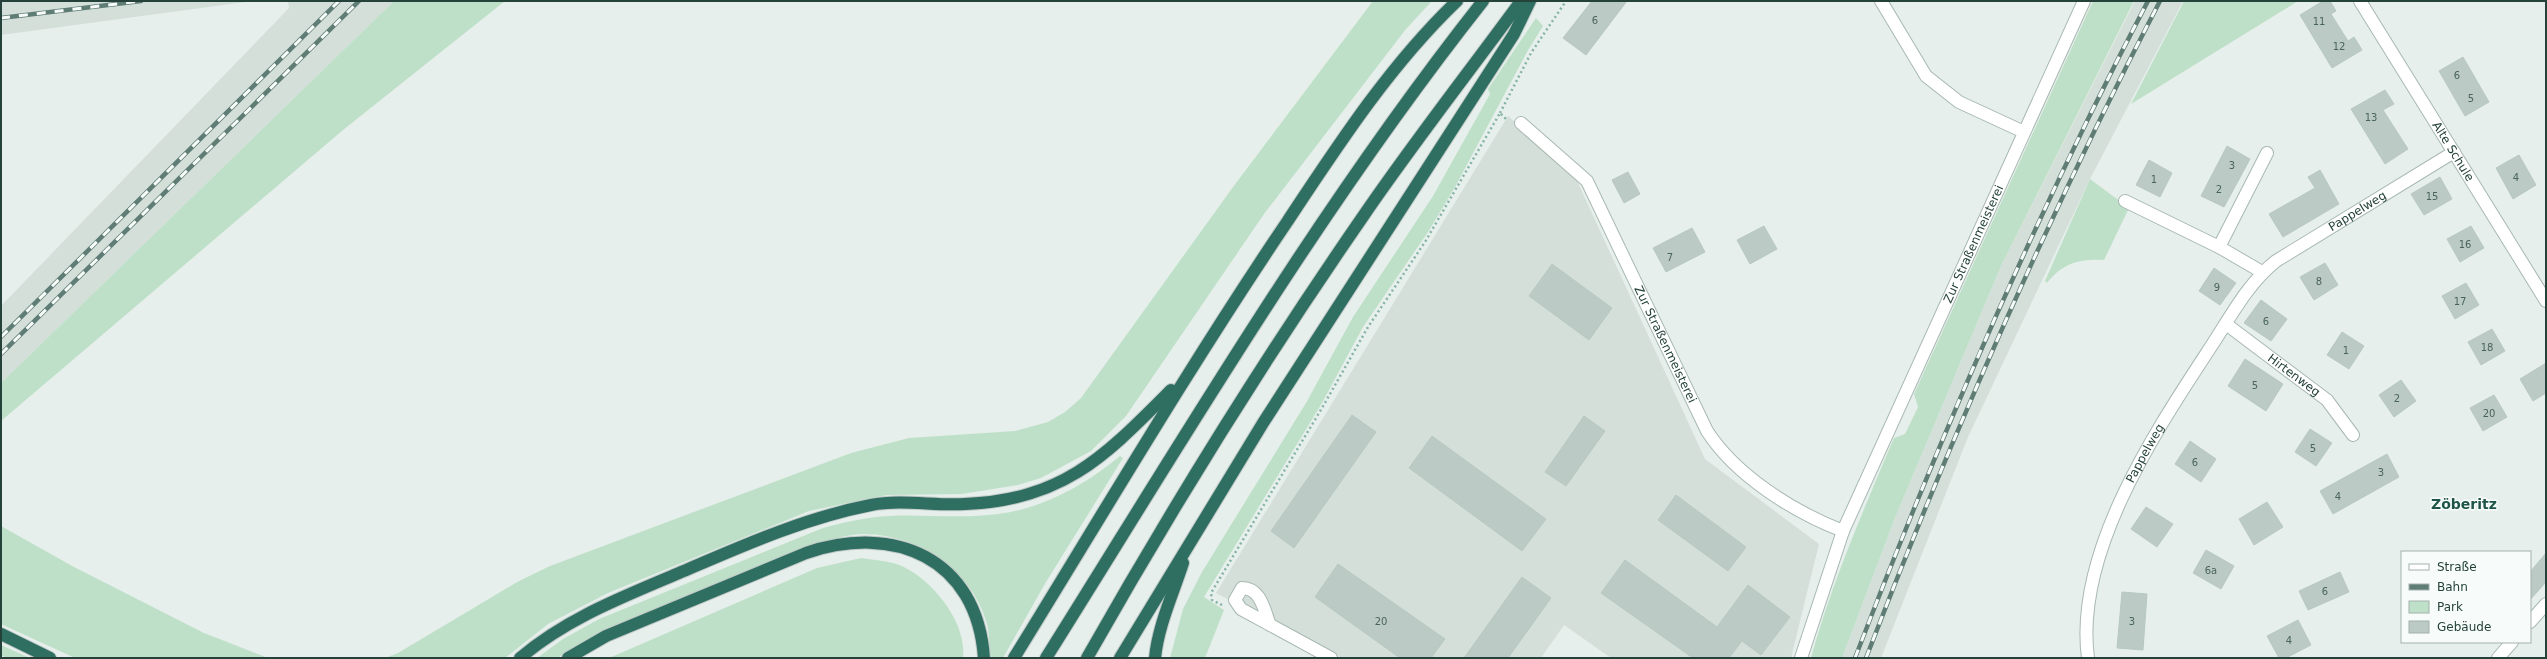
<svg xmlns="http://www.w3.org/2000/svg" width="2547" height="659" font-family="'DejaVu Sans',sans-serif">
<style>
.built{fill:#d4dfda}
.green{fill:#bfe0c8}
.building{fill:#bbcac4;stroke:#b8c9c2}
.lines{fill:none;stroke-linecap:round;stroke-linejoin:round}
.minor-casing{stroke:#a8b8b2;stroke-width:14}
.highway-casing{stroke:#c2cac8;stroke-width:14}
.path{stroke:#86b3a5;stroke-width:2.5;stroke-dasharray:2 3;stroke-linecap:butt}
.minor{stroke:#fff;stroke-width:12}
.highway{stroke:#2f6f62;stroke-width:12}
.rail-casing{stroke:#5f7d75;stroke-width:4.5}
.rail{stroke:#f7fbf9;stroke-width:3;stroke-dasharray:9;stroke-linecap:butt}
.labels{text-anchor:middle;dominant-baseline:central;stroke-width:3;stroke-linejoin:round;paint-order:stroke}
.number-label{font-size:10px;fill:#4a645c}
.street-label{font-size:12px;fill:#24423a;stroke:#f7fbf9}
.quarter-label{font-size:14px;font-weight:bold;fill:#1f5548;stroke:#f7fbf9}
</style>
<rect width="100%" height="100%" fill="#e6efeb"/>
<g class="built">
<path d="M1,1h252l-252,34z"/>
<path d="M288,1h106l-393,382v-77l288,-298z"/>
<path d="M2135,1h48l-93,178 -122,258 -87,221h-39l53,-140 106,-252z"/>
<path d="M1508,116l65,56 132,287 114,85 -28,114h-180l-47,-33 -23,33h-199l-126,-65z"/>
</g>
<g class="green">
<path d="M394,1h111l-162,129 -342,291v-38z"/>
<path d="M1373,1h59l-26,28 -142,185 -138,202 -35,35 -50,27 -23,7 -56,9 -75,1 -78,16 -201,82 -60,31 -43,34h-120l13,-5 121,-72 31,-15 301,-113 58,-15 106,-7 33,-9 17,-10 16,-14 152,-211z"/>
<path d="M2093,1h41l-133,265 -106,252 -53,140h-31c21,-76 52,-147 83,-220l11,-4 13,-27 -4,-13z"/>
<path d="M2184,1h114l-167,103z"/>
<path d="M1536,18l7,8 -16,26 -72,135 -27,45 -65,95 -41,76 -118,194 20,13 -19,48h-35l13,-49 19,-37 104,-169 47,-86 80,-121 57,-102 -2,-5z"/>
<path d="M2090,179l39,29 -25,52c-25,-1 -41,3 -57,23l-2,-2z"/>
<path d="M1120,456l3,2 -77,124 -43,76h-14c0,-11 1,-23 -2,-34 -14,-53 -68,-89 -122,-90 -19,0 -38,7 -56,12l-191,79 -61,33h-20l26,-19 36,-20 224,-91c22,-6 44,-11 66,-12 36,-2 73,3 109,-2 46,-6 87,-29 122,-58z"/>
<path d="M1,526l73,41 130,66 64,25h-193l-74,-34z"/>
<path d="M861,558c13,2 31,3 43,9 30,15 63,56 59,91h-354l208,-90z"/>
<path d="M1,645l29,13h-23l-6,-3z"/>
</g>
<g class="building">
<path d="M1592,1h35l-41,54 -23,-17z"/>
<path d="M2323,1h7l6,10 -5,3 17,27 6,-4 8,13 -30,18 -32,-53z"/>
<path d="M2463,57l26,45 -24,14 -26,-45z"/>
<path d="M2385,90l9,14 -11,6 25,39 -23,15 -34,-55z"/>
<path d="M2227,146l23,13 -26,48 -23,-11z"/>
<path d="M2519,155l17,30 -23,14 -17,-31z"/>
<path d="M2149,160l23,13 -12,24 -24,-12z"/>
<path d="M2320,170l19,34 -56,33 -14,-23 46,-26 -7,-11z"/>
<path d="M1628,172l12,22 -16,9 -12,-23z"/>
<path d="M2440,177l12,22 -28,16 -13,-21z"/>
<path d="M1764,226l13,23 -27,15 -13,-24z"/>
<path d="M2471,226l13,22 -24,14 -13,-23z"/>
<path d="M1692,228l13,24 -39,20 -13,-24z"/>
<path d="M2325,263l13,22 -24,15 -14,-23z"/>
<path d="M1552,264l60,44 -23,32 -60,-44z"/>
<path d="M2214,268l22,15 -16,22 -21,-14z"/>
<path d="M2466,283l13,22 -24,14 -13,-23z"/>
<path d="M2261,300l26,19 -16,22 -27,-18z"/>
<path d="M2492,329l13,22 -24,14 -13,-23z"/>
<path d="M2342,332l22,14 -15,23 -22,-14z"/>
<path d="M2245,359l38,25 -17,27 -38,-25z"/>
<path d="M2546,363v30l-13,8 -13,-22z"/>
<path d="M2401,380l15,21 -22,16 -15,-22z"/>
<path d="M2494,395l13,22 -24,14 -13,-23z"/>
<path d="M1352,415l24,17 -82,116 -23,-17z"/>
<path d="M1584,416l21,15 -39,55 -21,-14z"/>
<path d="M2310,429l22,14 -16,23 -21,-14z"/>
<path d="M1432,436l114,83 -24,32 -113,-83z"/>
<path d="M2190,441l26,18 -15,23 -26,-18z"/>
<path d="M2387,454l12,23 -66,37 -13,-23z"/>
<path d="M1676,495l70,52 -18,24 -70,-51z"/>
<path d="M2267,502l16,25 -29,18 -15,-26z"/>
<path d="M2146,507l27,17 -16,23 -26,-18z"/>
<path d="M2206,550l28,16 -13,23 -28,-16z"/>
<path d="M2546,553v29l-16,18v-28z"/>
<path d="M1625,560l92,67 31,-42 42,32 -29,38 -19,-14 -13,17h-36l-92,-65z"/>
<path d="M1338,564l107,75 -14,19h-31l-85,-61z"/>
<path d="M2340,572l9,20 -41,18 -9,-19z"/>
<path d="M1522,577l29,21 -43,60h-44z"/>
<path d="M2122,592l25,2 -4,56 -26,-2z"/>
<path d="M2298,620l13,25 -25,13h-7l-12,-22z"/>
</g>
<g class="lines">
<defs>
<g id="minor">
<path d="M1881,1l45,75 33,26 65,30"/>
<path id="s1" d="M2360,1l186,300"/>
<path id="s2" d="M1521,123l66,58 120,250c29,45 87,81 136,100"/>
<path d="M2125,201l94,46 43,25"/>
<path d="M2219,247l48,-94"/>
<path id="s3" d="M2226,324l101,76 26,35"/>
<path d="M2530,622l16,-18"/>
<path d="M1270,625c-6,-15 -9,-37 -28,-37l-7,12 6,9 90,49"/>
<path id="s4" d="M1801,658l42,-127 241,-530"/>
<path id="s5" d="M2088,658c-14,-105 67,-226 122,-310 20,-30 37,-64 66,-87l178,-109"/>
<path d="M2498,658l14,-16"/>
</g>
<g id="highway">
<path d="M1,634l49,24"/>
<path d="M520,658c47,-40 103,-61 159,-85 63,-27 125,-55 192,-68 30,-6 64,1 94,-1 99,-4 140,-48 206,-114"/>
<path d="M568,658l38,-22 200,-83c88,-30 171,5 178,105"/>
<path d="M1014,658c90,-146 177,-294 273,-436 51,-77 103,-157 170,-221"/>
<path d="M1046,658c140,-223 274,-451 437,-657"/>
<path d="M1087,658c86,-152 178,-300 277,-443 50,-73 105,-143 157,-214"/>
<path d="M1120,658l143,-235 251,-389 16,-33"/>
<path d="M1155,658c3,-32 18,-64 28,-95"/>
</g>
</defs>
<use href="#minor" class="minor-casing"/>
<use href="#highway" class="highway-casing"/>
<g class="path">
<path d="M1500,113l31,-60 35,-52"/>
<path d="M1222,605l-10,-5 -1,-7 111,-185 46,-81 57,-85 75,-129 7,7"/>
</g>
<use href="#minor" class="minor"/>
<use href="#highway" class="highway"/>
<defs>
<g id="rail">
<path d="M1,18l140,-17"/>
<path d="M1,337l338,-336"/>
<path d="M1,354l358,-353"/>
<path d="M1855,658c86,-224 181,-444 293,-657"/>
<path d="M1866,658c86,-224 183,-444 294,-657"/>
</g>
</defs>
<use href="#rail" class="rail-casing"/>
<use href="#rail" class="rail"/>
</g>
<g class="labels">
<g class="number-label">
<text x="1595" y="20">6</text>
<text x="2319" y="21">11</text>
<text x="2339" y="46">12</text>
<text x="2457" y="75">6</text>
<text x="2471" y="98">5</text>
<text x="2371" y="117">13</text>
<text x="2232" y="165">3</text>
<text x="2516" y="177">4</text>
<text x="2154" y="179">1</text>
<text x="2219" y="189">2</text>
<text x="2432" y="196">15</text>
<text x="2465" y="244">16</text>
<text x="1670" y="257">7</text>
<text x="2319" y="281">8</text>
<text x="2217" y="287">9</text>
<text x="2460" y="301">17</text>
<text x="2266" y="321">6</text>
<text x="2487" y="347">18</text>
<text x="2346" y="350">1</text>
<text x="2255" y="385">5</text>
<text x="2397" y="398">2</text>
<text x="2489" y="413">20</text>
<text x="2313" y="448">5</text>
<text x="2195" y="462">6</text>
<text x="2381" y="472">3</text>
<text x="2338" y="496">4</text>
<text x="2211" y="570">6a</text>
<text x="2325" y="591">6</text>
<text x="1381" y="621">20</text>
<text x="2132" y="621">3</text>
<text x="2289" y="640">4</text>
</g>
<g class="street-label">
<text stroke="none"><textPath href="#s1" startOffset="177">Alte Schule</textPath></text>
<text stroke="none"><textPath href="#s5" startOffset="545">Pappelweg</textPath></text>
<text stroke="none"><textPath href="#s4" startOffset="449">Zur Straßenmeisterei</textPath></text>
<text stroke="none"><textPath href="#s2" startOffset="269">Zur Straßenmeisterei</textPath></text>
<text stroke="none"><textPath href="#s3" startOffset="85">Hirtenweg</textPath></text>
<text stroke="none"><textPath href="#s5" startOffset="216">Pappelweg</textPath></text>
</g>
<g class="quarter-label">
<text x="2464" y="504">Zöberitz</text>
</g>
</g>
<rect width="2547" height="659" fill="none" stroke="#24423a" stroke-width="4"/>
<rect x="2401" y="551" width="130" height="92" fill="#f7fbf9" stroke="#a3b1ad"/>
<rect x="2409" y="564" width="20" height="6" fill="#ffffff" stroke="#a3b1ad"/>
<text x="2437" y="571" font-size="12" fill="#24423a">Straße</text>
<rect x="2409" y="584" width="20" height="6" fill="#5f7d75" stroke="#a3b1ad"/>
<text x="2437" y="591" font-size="12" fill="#24423a">Bahn</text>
<rect x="2409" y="601" width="20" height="12" fill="#bfe0c8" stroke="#a3b1ad"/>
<text x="2437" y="611" font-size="12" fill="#24423a">Park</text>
<rect x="2409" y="621" width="20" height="12" fill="#bbcac4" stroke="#a3b1ad"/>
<text x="2437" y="631" font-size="12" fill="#24423a">Gebäude</text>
</svg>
